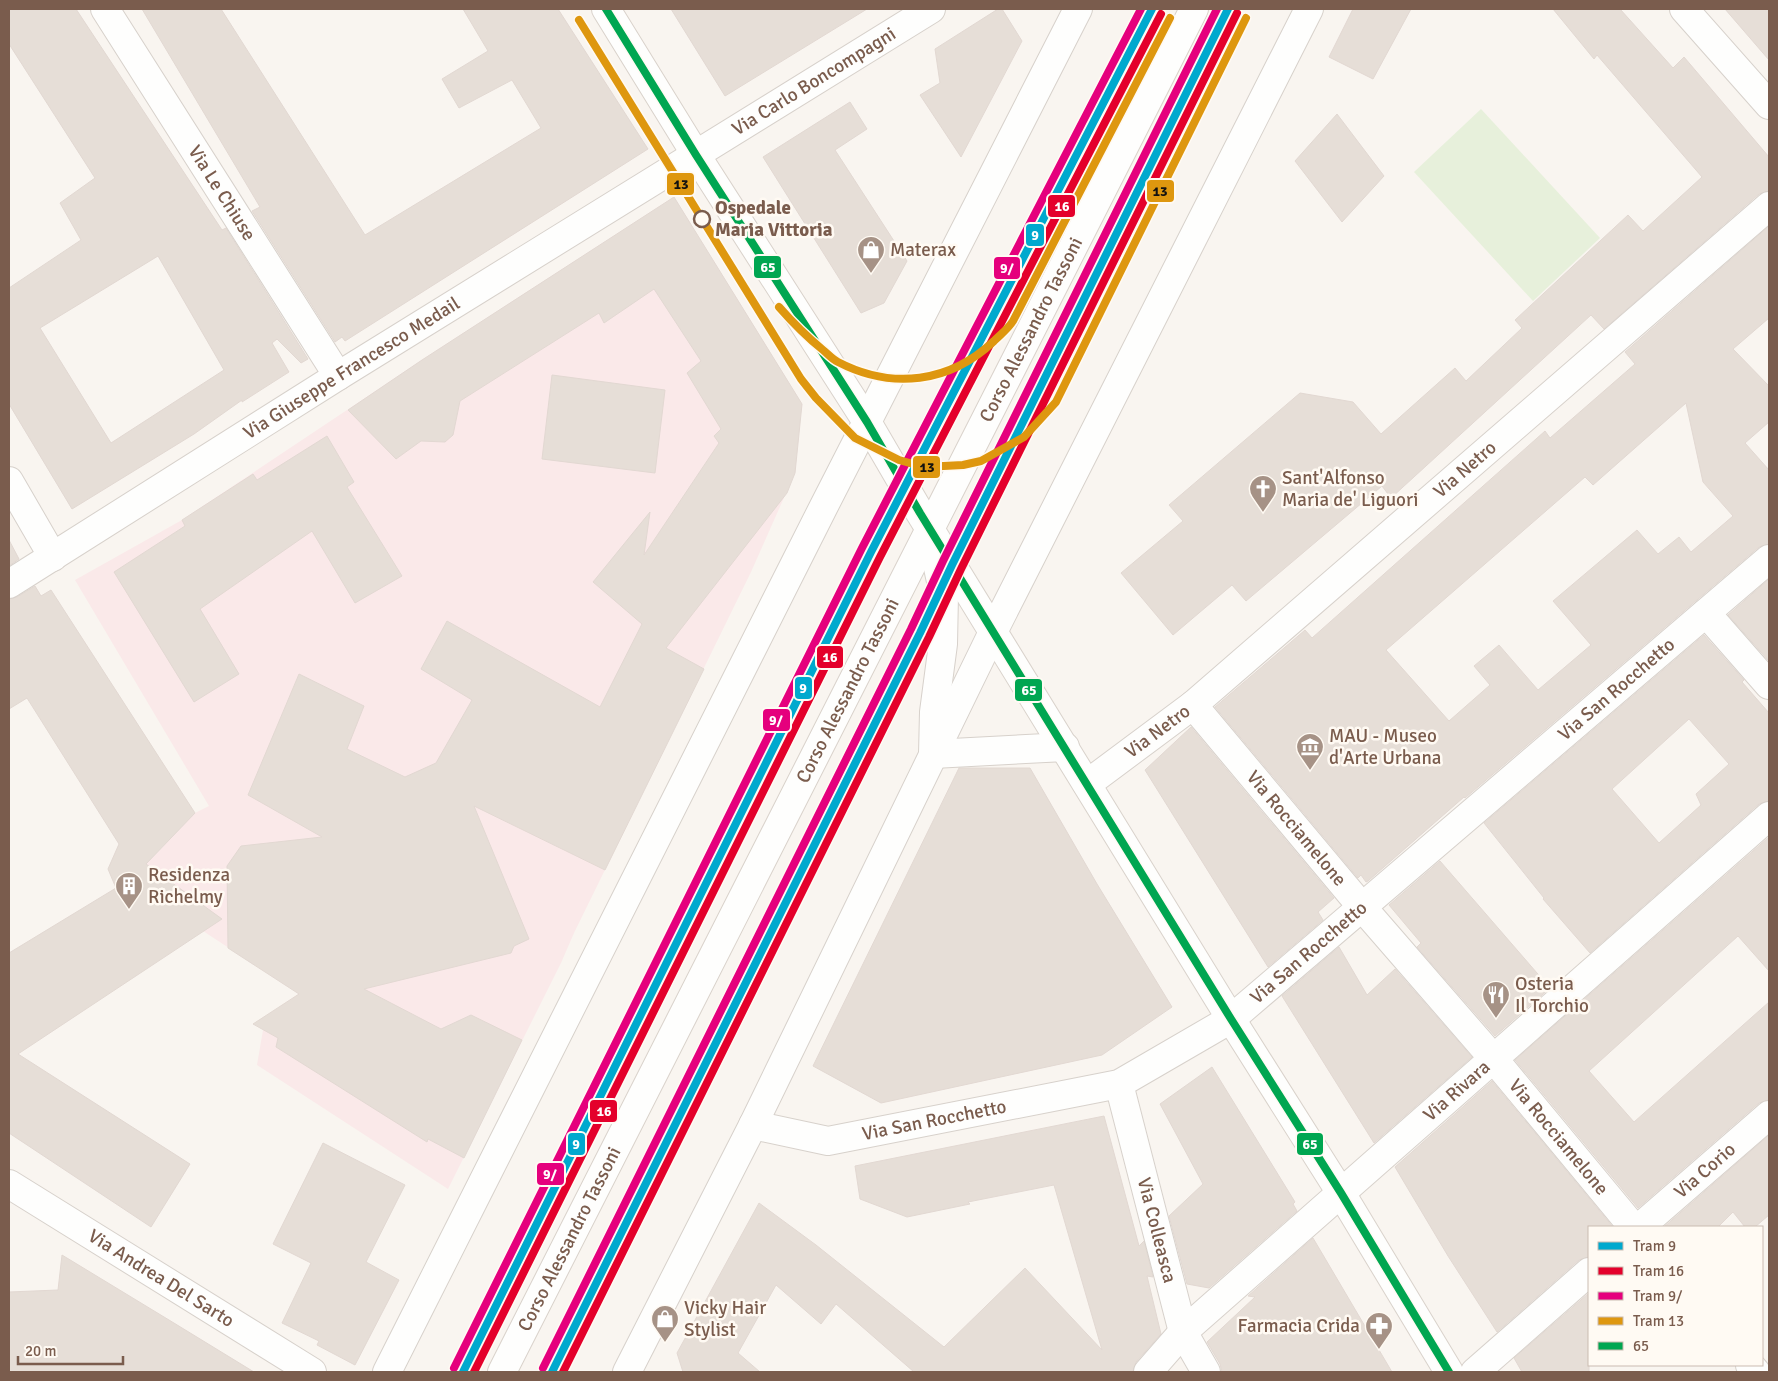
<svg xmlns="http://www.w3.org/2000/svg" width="1778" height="1381" font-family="Signika,sans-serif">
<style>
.medical{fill:#fae9e9}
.pitch{fill:#e7f0db}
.building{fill:#e6ded7;stroke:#e2d8d2;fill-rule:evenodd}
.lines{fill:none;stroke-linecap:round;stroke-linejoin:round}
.street-casing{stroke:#d7d1cb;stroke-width:30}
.secondary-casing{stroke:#d9d2cb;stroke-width:30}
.street{stroke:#fefefd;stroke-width:28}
.secondary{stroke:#fefefd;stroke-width:28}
.bus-1-casing{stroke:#fffaf3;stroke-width:11}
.bus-1{stroke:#00a651;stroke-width:8}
.tram-1-casing{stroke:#fffaf3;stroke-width:11}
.tram-2-casing{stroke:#fffaf3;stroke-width:11}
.tram-3-casing{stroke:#fffaf3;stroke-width:11}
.tram-4-casing{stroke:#fffaf3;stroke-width:11}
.tram-1{stroke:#00a9ce;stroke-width:8}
.tram-2{stroke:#e4002b;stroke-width:8}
.tram-3{stroke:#e5007d;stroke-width:8}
.tram-4{stroke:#de970f;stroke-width:8}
.stop-dot{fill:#fffaf3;stroke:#7a5c4d;stroke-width:2.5}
.labels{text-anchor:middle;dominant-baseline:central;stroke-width:5;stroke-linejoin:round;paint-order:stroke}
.street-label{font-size:19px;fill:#7a5c4d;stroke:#fffaf3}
.stop-label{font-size:19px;font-weight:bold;fill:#7a5c4d;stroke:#fffaf3;text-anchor:start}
.poi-label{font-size:19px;fill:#7a5c4d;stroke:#fffaf3;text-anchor:start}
.line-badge{stroke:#fffaf3;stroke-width:2}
.badge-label{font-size:14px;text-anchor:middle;font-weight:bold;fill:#fff}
.pale-badge-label{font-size:14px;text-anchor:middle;font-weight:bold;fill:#111}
</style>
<rect width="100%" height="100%" fill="#f9f5f0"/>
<path class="medical" d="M674,197l128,207 -7,69 -44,99 -177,361 -13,30 -113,226 -191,-124 6,-35 -5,-9 41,-27 -96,-63 -66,-57 58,-61 14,-7 -134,-226 107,-60 240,-160z"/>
<path class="pitch" d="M1481,109l119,129 -67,63 -119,-129z"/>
<g class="building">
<path d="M9,9h67l146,221 4,-2 82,131 -7,4 -24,-24 -5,4 17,29 -47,30v-2l-48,34 -122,75 -63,-105v-116l72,-48 -21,-37 35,-25 -86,-134zM158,256l66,114 -113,73 -71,-115z"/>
<path d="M142,9h79l144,226 176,-107 -29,-48 -53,28 -17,-29 46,-28 -25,-42h95l90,140 -303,192 -3,-4 -7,5 -83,-131 8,-4z"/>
<path d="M671,9h196l-142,87z"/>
<path d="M998,9h4l20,32 -61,116 -41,-62 20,-12 -5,-34z"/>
<path d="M1353,9h58l-38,70 -44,-22z"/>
<path d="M1553,9h67l53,59 11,-11 85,100v34l-10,3 -155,135 -13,-14 -200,183 -9,-12 -136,115 -14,-16 -59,50 -52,-62 62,-52 -14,-16 131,-112 53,9 28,32 74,-66 11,13 56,-53 -7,-8 113,-105 15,16 59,-54 -105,-122 -3,4z"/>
<path d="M1725,9h44v51z"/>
<path d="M850,102l17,27 -32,21 72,111 -23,42 -23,10 -98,-156z"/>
<path d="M1337,114l47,62 -42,46 -47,-61z"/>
<path d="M674,197l128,207 -7,69 -8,20 -121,155 38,21 -99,201 -131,-64 55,133 -15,7 -3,7 -147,36 77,40 30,-14 51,25 -58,118 -36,-19 -1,3 -151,-95 2,-9 -25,-14 46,-30 -71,-46 -1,-82 14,-20 81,-9 -74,-42 51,-121 65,32 -17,43 58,28 31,-14 36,-63 -51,-31 26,-48 153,86 42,-83 -49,-42 57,-70 -6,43 75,-112 -5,-7 7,-7 -34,-56 14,-12 -47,-72 -50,34 -5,-10 -139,88 -7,34 -8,7 -24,-1 -25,18 -48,-49 74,-50z"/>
<path d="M1769,226v92l-36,31 36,37v36l-24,21 24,27v74l-10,3 -294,251 -1,-1 -96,84 -2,1 -5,-7 -3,3 -143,-171 90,-77 7,8 233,-207 5,7 85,-74 -10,-12zM1686,403l17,79 30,34 -42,36 -12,-15 -21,17 -21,-24 -84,71 38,44 -53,45 -39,-45 -25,21 16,19 -41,36 -63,-71 199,-173 8,8z"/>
<path d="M552,375l113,15 -10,83 -113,-14z"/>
<path d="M327,436l27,46 -7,5 55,89 -47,27 -43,-72 -112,78 39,65 -45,28 -80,-130 71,-46 -3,-6 71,-46 4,6z"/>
<path d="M9,540l10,19 -10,7z"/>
<path d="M1769,579v80l-1,1 -40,-45z"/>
<path d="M35,586l6,10 10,-6 144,223 -49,51 76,55 -204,135 172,110 -39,63 -142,-94v-180l107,-65 -8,-19 11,-25 -92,-146 -18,11v-110l8,-2z"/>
<path d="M1704,635l40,45 -2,2 27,31v88l-10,3 -169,149 -47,-54 1,-1 -60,-75zM1689,719l40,45 -33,30 5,11 -42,38 -47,-54z"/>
<path d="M1191,727l143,171 -16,14 5,8 -55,47 -123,-197z"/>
<path d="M959,768h71l67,116 75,123 -70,48 -221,48 -68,-37z"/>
<path d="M1769,837v134l-31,-35 -149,135 45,51 135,-120v98l-10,3 -121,105 -123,-148z"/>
<path d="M1440,861l110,127 -55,48 -78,-89 4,-4 -32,-38z"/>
<path d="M1339,947l28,48 28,-26 77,88 -98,86 -92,-147z"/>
<path d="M1212,1067l83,135 -2,2 4,7 -88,77 -22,-4 -18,-68 34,-32 -43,-80z"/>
<path d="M1492,1081l121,146h-24v30l-10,3 -82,72 -49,-76 -53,-89z"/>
<path d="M1104,1116l35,130 5,-5 9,36 -6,-1 14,58 -25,28 -3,10h-219l-78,-68 -15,20 -45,-39 -38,68 22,19h-77l-6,-19 82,-150 57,42 128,102 81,-79 77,82 -48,-165 -86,17 2,2 -63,13 -47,-18 -5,-33z"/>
<path d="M1769,1135v80l-14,12h-10l-12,-15 -15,15h-54z"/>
<path d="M323,1143l82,42 -39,77 33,18 -44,85 -38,-20 2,-4 -37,-18 29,-60 -38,-19z"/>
<path d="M1313,1238l79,134h-170l-2,-8 -13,-22 48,-45 -7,-1z"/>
<path d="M62,1255l107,65 85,52h-245v-80l49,-2z"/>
<path d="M1589,1293v79h-67l-8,-14z"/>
</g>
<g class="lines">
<defs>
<g id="street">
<path id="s1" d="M105,9l233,367"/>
<path d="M1684,9l85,96"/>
<path d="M9,481l44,76"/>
<path d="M930,531l14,64 -1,49 -9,68 -1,42 132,-7"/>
<path id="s2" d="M9,584l329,-208 593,-367"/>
<path d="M1706,613l63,72"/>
<path id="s3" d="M1193,705l169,202 131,151 140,169"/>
<path id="s4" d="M1087,784l106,-79 576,-499"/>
<path id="s5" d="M1119,1084l64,248 23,40"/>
<path id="s6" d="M753,1125l75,16 291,-57 112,-65 538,-460"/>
<path id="s7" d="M9,1184l303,188"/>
<path id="s8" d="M1640,1227l129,-112"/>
<path d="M1750,1365l6,7"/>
<path d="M387,1372l437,-866 254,-497"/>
<path d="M627,1372l126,-247 240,-493 316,-623"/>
<path id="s9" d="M1148,1372l35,-40 586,-516"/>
<path d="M1475,1372l114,-100"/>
</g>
<g id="secondary">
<path d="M606,9l90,146 171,267 53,91 311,506 110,174 108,179"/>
<path id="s10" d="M502,1372l692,-1363"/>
</g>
</defs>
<use href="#street" class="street-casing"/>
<use href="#secondary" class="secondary-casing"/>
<use href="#street" class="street"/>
<use href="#secondary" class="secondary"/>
<defs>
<path id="bus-1" d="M606,9l90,146 171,267 53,91 311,506 110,174 108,179"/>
</defs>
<use href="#bus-1" class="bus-1-casing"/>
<use href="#bus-1" class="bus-1"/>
<defs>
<g id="tram-1">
<path d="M463,1372l408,-820 281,-543"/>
<path d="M552,1372l368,-739 32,-68 276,-556"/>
</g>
<g id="tram-2">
<path d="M474,1372l406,-815 281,-543"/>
<path d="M563,1372l366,-735 32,-68 276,-556"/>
</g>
<g id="tram-3">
<path d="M454,1368l408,-820 279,-539"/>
<path d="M543,1368l368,-739 32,-68 274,-552"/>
</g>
<g id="tram-4">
<path d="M579,20l222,359 15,19 39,40 44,22 25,7 39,-2 18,-4 43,-24 32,-35 190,-384"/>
<path d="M779,307c14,16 28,30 44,43 5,4 9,9 15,12 54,28 112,21 156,-21 7,-7 14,-12 19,-20l157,-303"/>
</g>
</defs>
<use href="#tram-1" class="tram-1-casing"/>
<use href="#tram-2" class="tram-2-casing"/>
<use href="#tram-3" class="tram-3-casing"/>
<use href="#tram-4" class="tram-4-casing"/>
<use href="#tram-1" class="tram-1"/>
<use href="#tram-2" class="tram-2"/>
<use href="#tram-3" class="tram-3"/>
<use href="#tram-4" class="tram-4"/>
</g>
<defs>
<symbol id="shop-pin" viewBox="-11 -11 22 30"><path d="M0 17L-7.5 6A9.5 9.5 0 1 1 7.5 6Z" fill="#a69286" stroke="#fffaf3"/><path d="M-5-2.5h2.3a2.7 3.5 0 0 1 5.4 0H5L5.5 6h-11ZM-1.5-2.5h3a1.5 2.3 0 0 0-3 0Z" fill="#fff"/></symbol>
<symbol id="church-pin" viewBox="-11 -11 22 30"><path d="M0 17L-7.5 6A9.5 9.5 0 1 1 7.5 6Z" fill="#a69286" stroke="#fffaf3"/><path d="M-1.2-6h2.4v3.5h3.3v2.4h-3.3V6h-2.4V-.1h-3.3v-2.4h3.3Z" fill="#fff"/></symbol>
<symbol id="museum-pin" viewBox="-11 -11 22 30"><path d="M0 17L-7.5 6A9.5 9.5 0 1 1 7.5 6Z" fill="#a69286" stroke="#fffaf3"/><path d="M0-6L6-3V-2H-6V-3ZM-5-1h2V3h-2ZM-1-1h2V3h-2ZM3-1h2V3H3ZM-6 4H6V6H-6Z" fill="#fff"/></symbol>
<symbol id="building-pin" viewBox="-11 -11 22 30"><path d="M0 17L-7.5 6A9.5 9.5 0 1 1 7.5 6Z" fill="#a69286" stroke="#fffaf3"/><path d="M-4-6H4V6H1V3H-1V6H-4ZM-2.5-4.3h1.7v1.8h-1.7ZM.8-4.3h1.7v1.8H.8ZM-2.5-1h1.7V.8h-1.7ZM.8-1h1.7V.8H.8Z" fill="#fff"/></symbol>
<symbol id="restaurant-pin" viewBox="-11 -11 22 30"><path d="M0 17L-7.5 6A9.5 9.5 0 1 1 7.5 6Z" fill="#a69286" stroke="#fffaf3"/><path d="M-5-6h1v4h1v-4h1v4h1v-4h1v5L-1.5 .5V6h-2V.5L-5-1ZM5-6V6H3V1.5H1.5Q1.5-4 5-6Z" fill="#fff"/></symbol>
<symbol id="pharmacy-pin" viewBox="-11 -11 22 30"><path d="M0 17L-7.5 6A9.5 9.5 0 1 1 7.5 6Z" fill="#a69286" stroke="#fffaf3"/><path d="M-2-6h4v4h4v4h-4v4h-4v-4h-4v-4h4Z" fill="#fff"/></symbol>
</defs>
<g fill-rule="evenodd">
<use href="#shop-pin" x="855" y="234" width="32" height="43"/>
<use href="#church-pin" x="1247" y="473" width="32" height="43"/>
<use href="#museum-pin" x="1294" y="731" width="32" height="43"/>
<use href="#building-pin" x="113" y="870" width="32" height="43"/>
<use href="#restaurant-pin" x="1480" y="979" width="32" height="43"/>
<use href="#shop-pin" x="649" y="1303" width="32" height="43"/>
<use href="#pharmacy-pin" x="1363" y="1310" width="32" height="43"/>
</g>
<circle class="stop-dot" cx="702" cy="219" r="8"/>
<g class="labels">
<g class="street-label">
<text stroke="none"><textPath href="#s2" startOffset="949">Via Carlo Boncompagni</textPath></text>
<text stroke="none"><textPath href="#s1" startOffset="218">Via Le Chiuse</textPath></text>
<text stroke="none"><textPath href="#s10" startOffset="1169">Corso Alessandro Tassoni</textPath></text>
<text stroke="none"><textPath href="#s2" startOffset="405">Via Giuseppe Francesco Medail</textPath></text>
<text stroke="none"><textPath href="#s4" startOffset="492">Via Netro</textPath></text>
<text stroke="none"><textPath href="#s6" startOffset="1010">Via San Rocchetto</textPath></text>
<text stroke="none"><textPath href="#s10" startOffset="764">Corso Alessandro Tassoni</textPath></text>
<text stroke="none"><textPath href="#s4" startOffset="88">Via Netro</textPath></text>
<text stroke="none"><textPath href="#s3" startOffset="161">Via Rocciamelone</textPath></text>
<text stroke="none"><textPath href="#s6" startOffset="605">Via San Rocchetto</textPath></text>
<text stroke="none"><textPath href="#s9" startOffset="418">Via Rivara</textPath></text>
<text stroke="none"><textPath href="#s6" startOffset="185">Via San Rocchetto</textPath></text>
<text stroke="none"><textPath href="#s3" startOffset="566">Via Rocciamelone</textPath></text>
<text stroke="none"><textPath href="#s8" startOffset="86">Via Corio</textPath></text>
<text stroke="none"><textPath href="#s5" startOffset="151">Via Colleasca</textPath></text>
<text stroke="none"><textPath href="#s10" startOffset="149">Corso Alessandro Tassoni</textPath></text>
<text stroke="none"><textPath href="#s7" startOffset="179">Via Andrea Del Sarto</textPath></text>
</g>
<g class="stop-label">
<text x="715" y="208">Ospedale<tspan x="715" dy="22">Maria Vittoria</tspan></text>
</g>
<g class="poi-label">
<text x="890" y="250">Materax</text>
<text x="1282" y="478">Sant'Alfonso<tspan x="1282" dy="22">Maria de' Liguori</tspan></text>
<text x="1329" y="736">MAU - Museo<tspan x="1329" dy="22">d'Arte Urbana</tspan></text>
<text x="148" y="875">Residenza<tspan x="148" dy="22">Richelmy</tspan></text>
<text x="1515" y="984">Osteria<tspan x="1515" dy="22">Il Torchio</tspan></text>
<text x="684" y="1308">Vicky Hair<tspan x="684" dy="22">Stylist</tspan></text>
<text x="1360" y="1326" text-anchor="end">Farmacia Crida</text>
</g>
</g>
<g class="line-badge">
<rect x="666" y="172" width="29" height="24" rx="5" fill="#de970f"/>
<rect x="1146" y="179" width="29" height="24" rx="5" fill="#de970f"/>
<rect x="1047" y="194" width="29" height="24" rx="5" fill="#e4002b"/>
<rect x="1025" y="223" width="20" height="24" rx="5" fill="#00a9ce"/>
<rect x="753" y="255" width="29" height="24" rx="5" fill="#00a651"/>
<rect x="993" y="256" width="28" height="24" rx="5" fill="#e5007d"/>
<rect x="912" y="455" width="29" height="24" rx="5" fill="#de970f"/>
<rect x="816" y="645" width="28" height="24" rx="5" fill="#e4002b"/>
<rect x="794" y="676" width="19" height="24" rx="5" fill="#00a9ce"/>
<rect x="1014" y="678" width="29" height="24" rx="5" fill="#00a651"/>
<rect x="762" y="708" width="29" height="24" rx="5" fill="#e5007d"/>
<rect x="589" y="1099" width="29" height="24" rx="5" fill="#e4002b"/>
<rect x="1296" y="1132" width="28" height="24" rx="5" fill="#00a651"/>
<rect x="567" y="1132" width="19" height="24" rx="5" fill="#00a9ce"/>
<rect x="536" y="1162" width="29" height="24" rx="5" fill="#e5007d"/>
</g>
<g class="badge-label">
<text x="1062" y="211">16</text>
<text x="1035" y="240">9</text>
<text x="768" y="272">65</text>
<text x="1007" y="273">9/</text>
<text x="830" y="662">16</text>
<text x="803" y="693">9</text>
<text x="1029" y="695">65</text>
<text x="776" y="725">9/</text>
<text x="604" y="1116">16</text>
<text x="1310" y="1149">65</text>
<text x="576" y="1149">9</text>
<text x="550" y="1179">9/</text>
</g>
<g class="pale-badge-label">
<text x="681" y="189">13</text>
<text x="1160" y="196">13</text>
<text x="927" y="472">13</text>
</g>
<rect width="1778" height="1381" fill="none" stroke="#7a5c4d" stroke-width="20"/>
<rect x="1588" y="1226" width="175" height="140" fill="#fffaf3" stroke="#cabbb1"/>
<rect x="1598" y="1242" width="25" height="8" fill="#00a9ce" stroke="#cabbb1"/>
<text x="1633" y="1251" font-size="15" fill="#7a5c4d">Tram 9</text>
<rect x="1598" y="1267" width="25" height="8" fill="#e4002b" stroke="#cabbb1"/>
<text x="1633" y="1276" font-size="15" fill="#7a5c4d">Tram 16</text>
<rect x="1598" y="1292" width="25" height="8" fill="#e5007d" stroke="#cabbb1"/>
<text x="1633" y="1301" font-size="15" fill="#7a5c4d">Tram 9/</text>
<rect x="1598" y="1317" width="25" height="8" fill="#de970f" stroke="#cabbb1"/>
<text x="1633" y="1326" font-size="15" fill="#7a5c4d">Tram 13</text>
<rect x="1598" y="1342" width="25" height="8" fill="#00a651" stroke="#cabbb1"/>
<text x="1633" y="1351" font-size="15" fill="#7a5c4d">65</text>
<path d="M18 1356v8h105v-8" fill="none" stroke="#7a5c4d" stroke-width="2.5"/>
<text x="25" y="1356" font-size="15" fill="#7a5c4d" stroke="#fffaf3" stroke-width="4" paint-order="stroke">20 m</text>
</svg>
